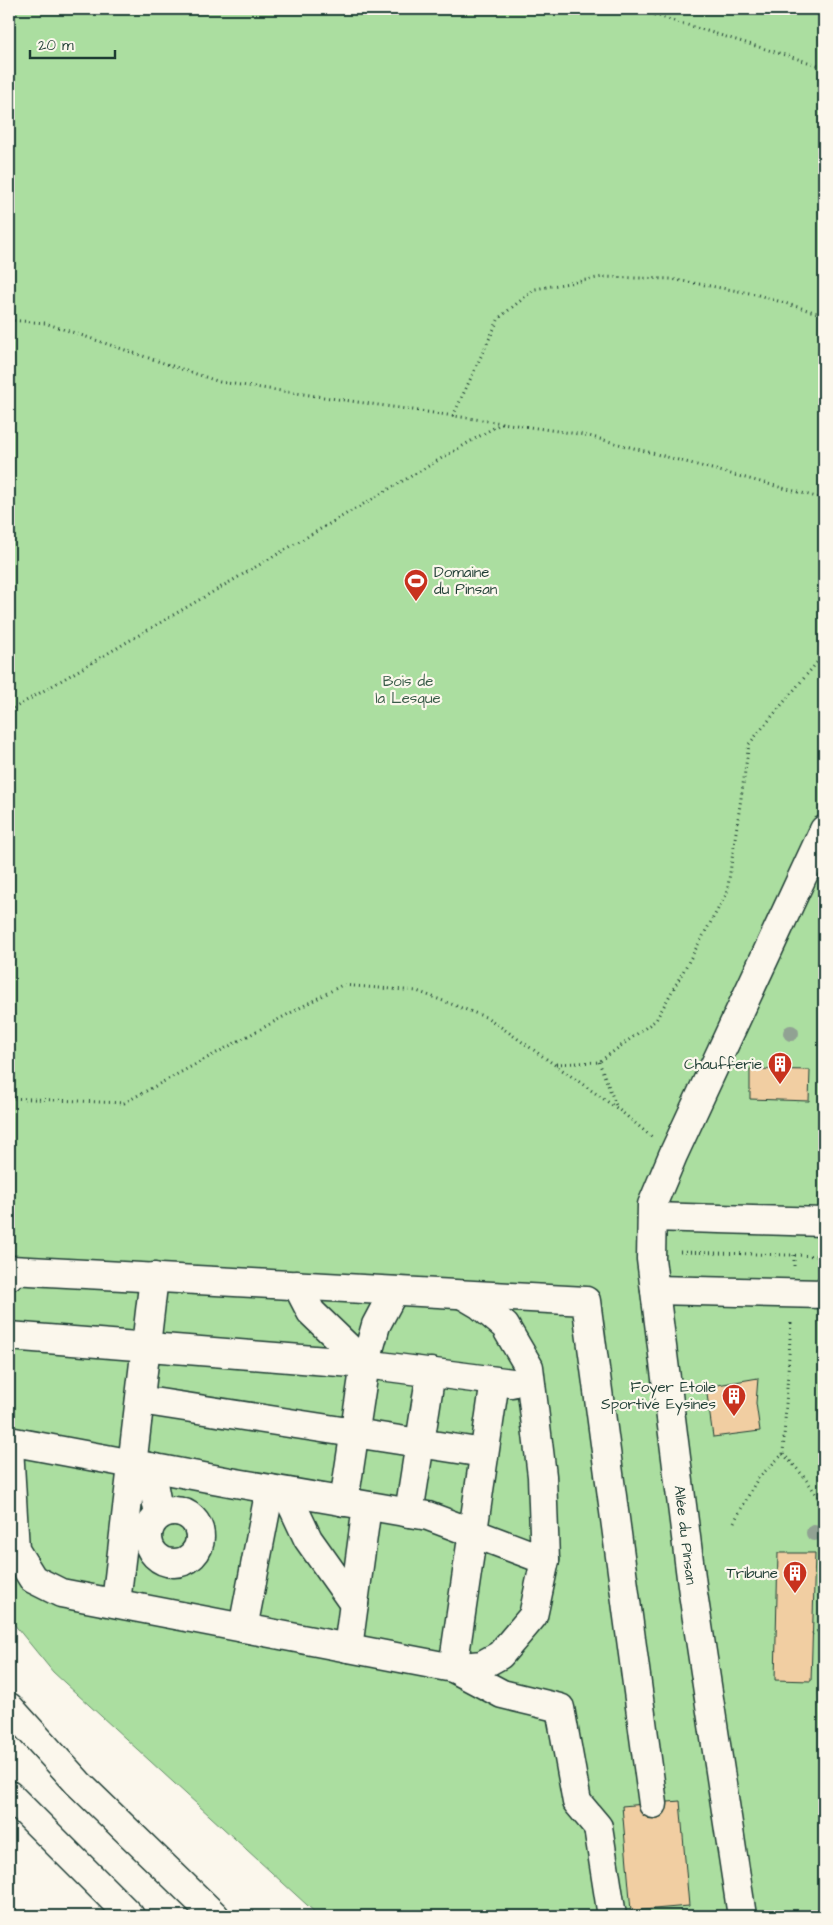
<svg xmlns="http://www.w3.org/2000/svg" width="833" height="1925" font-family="'Architects Daughter',sans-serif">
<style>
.green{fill:#abdea0;stroke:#658e6a}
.building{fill:#f1cea2;stroke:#1f3d34}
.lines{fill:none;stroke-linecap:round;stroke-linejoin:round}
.minor-casing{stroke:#1f3d34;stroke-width:31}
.highway-casing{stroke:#1f3d34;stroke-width:31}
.path{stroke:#1f3d34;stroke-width:3;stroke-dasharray:1 4;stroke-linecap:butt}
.minor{stroke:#fbf7ec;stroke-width:28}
.highway{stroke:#fbf7ec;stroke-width:28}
.tree{fill:#91a293}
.labels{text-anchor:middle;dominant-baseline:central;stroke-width:4.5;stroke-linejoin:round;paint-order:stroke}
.poi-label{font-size:15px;fill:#1f3d34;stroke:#fbf7ec;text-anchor:end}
.park-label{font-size:15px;fill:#3b5d4a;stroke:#fbf7ec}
.street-label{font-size:15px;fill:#1f3d34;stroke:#fbf7ec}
</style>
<rect width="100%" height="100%" fill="#fbf7ec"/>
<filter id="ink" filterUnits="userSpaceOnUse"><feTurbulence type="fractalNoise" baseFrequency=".02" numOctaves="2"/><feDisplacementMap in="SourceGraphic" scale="10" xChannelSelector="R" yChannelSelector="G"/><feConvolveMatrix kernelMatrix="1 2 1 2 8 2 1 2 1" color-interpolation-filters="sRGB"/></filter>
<g filter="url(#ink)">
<path class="green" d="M9,9h815v1907h-505l-266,-244 -44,-54z"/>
<g class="building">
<path d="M750,1069l60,1 -1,31 -59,-2z"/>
<path d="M758,1378l-2,25 4,28 -47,6 -7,-50z"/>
<path d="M778,1553h37l-4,128 -36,-1z"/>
<path d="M680,1801l9,105 -58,5 -9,-105z"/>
</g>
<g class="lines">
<defs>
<g id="minor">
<path d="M652,1217l172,5"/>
<path d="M9,1276l2,-6 575,31 67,503"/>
<path d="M297,1285l14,27 54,52"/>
<path d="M655,1290l169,4"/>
<path d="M9,1336l356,28 147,19"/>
<path d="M495,1381l-42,287 49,26 58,14 17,94 21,25 14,89"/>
<path d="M140,1400l344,53"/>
<path d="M9,1441l221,41 198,34 117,44"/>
<path d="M9,1447l6,103 18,29 28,14 392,75 29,-3 18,-10 33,-39 12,-56 -3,-84 -13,-109 -24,-41 -25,-21 -17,-10"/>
<path d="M150,1467l9,48"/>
<path d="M286,1492l22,47 46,65"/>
<path d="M344,1502l21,-138 11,-39 18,-34"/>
<circle cx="174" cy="1537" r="26"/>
<path d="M409,1513l22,-141"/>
<path d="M116,1603l38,-326"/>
<path d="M243,1628l27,-139"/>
<path d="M348,1648l19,-142"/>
<path d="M742,1916l-49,-323 -42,-334 1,-54 21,-50 151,-325"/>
</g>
<g id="highway">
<path d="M9,1707l69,76 137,133"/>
<path d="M9,1795l121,121"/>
</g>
</defs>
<use href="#minor" class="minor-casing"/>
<use href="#highway" class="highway-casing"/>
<g class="path">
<path d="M635,9l189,58"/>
<path d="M9,320l36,3 175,59 365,53 239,64"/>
<path d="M453,416l46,-98 36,-29 68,-12 68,2 84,15 69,21"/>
<path d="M9,711l493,-288"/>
<path d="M599,1062l18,46"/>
<path d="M556,1064l43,-2 57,-42 71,-127 22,-149 75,-90"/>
<path d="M9,1098l115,5 218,-118 75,6 71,27 130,91 34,28"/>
<path d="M680,1252l144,4"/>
<path d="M794,1266v-11"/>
<path d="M783,1454c17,17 33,35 41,58"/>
<path d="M734,1522l24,-44 25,-24 8,-132"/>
<path d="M812,1634l12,-6"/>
<path d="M9,1909l7,7"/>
</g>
<use href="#minor" class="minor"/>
<use href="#highway" class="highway"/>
</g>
<g class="tree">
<circle cx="791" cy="1033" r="8"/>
<circle cx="814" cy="1533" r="8"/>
</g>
</g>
<defs>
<symbol id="stadium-pin" viewBox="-11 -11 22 30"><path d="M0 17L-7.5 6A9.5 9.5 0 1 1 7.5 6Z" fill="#c8321e" stroke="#fbf7ec"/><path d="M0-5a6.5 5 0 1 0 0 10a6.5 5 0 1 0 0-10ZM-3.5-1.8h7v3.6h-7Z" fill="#fff"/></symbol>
<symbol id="building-pin" viewBox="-11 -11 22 30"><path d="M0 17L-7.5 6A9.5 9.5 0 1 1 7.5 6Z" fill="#c8321e" stroke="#fbf7ec"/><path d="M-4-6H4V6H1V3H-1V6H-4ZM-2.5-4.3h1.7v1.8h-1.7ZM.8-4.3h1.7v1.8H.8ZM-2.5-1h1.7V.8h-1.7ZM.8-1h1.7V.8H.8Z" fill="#fff"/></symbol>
</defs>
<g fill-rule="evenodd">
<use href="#stadium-pin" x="402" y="567" width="28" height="38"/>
<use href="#building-pin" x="766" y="1050" width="28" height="38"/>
<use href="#building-pin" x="720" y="1382" width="28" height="38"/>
<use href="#building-pin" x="781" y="1559" width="28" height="38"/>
</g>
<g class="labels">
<g class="poi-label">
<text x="434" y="572" text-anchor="start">Domaine<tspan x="434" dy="17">du Pinsan</tspan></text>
<text x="762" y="1064">Chaufferie</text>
<text x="716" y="1387">Foyer Etoile<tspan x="716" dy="17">Sportive Eysines</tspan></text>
<text x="778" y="1573">Tribune</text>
</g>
<g class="park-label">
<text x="408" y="681">Bois de<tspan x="408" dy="17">la Lesque</tspan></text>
</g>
<g class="street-label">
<text transform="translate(685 1535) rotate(83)">Allée du Pinsan</text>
</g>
</g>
<rect width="833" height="1925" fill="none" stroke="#fbf7ec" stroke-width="30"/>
<rect x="15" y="15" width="803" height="1895" fill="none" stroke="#1f3d34" stroke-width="2" filter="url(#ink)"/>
<path d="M30 50v8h85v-8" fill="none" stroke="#1f3d34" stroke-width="2.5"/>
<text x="38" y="50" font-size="15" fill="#1f3d34" stroke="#fbf7ec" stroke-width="4" paint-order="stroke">20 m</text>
</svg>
